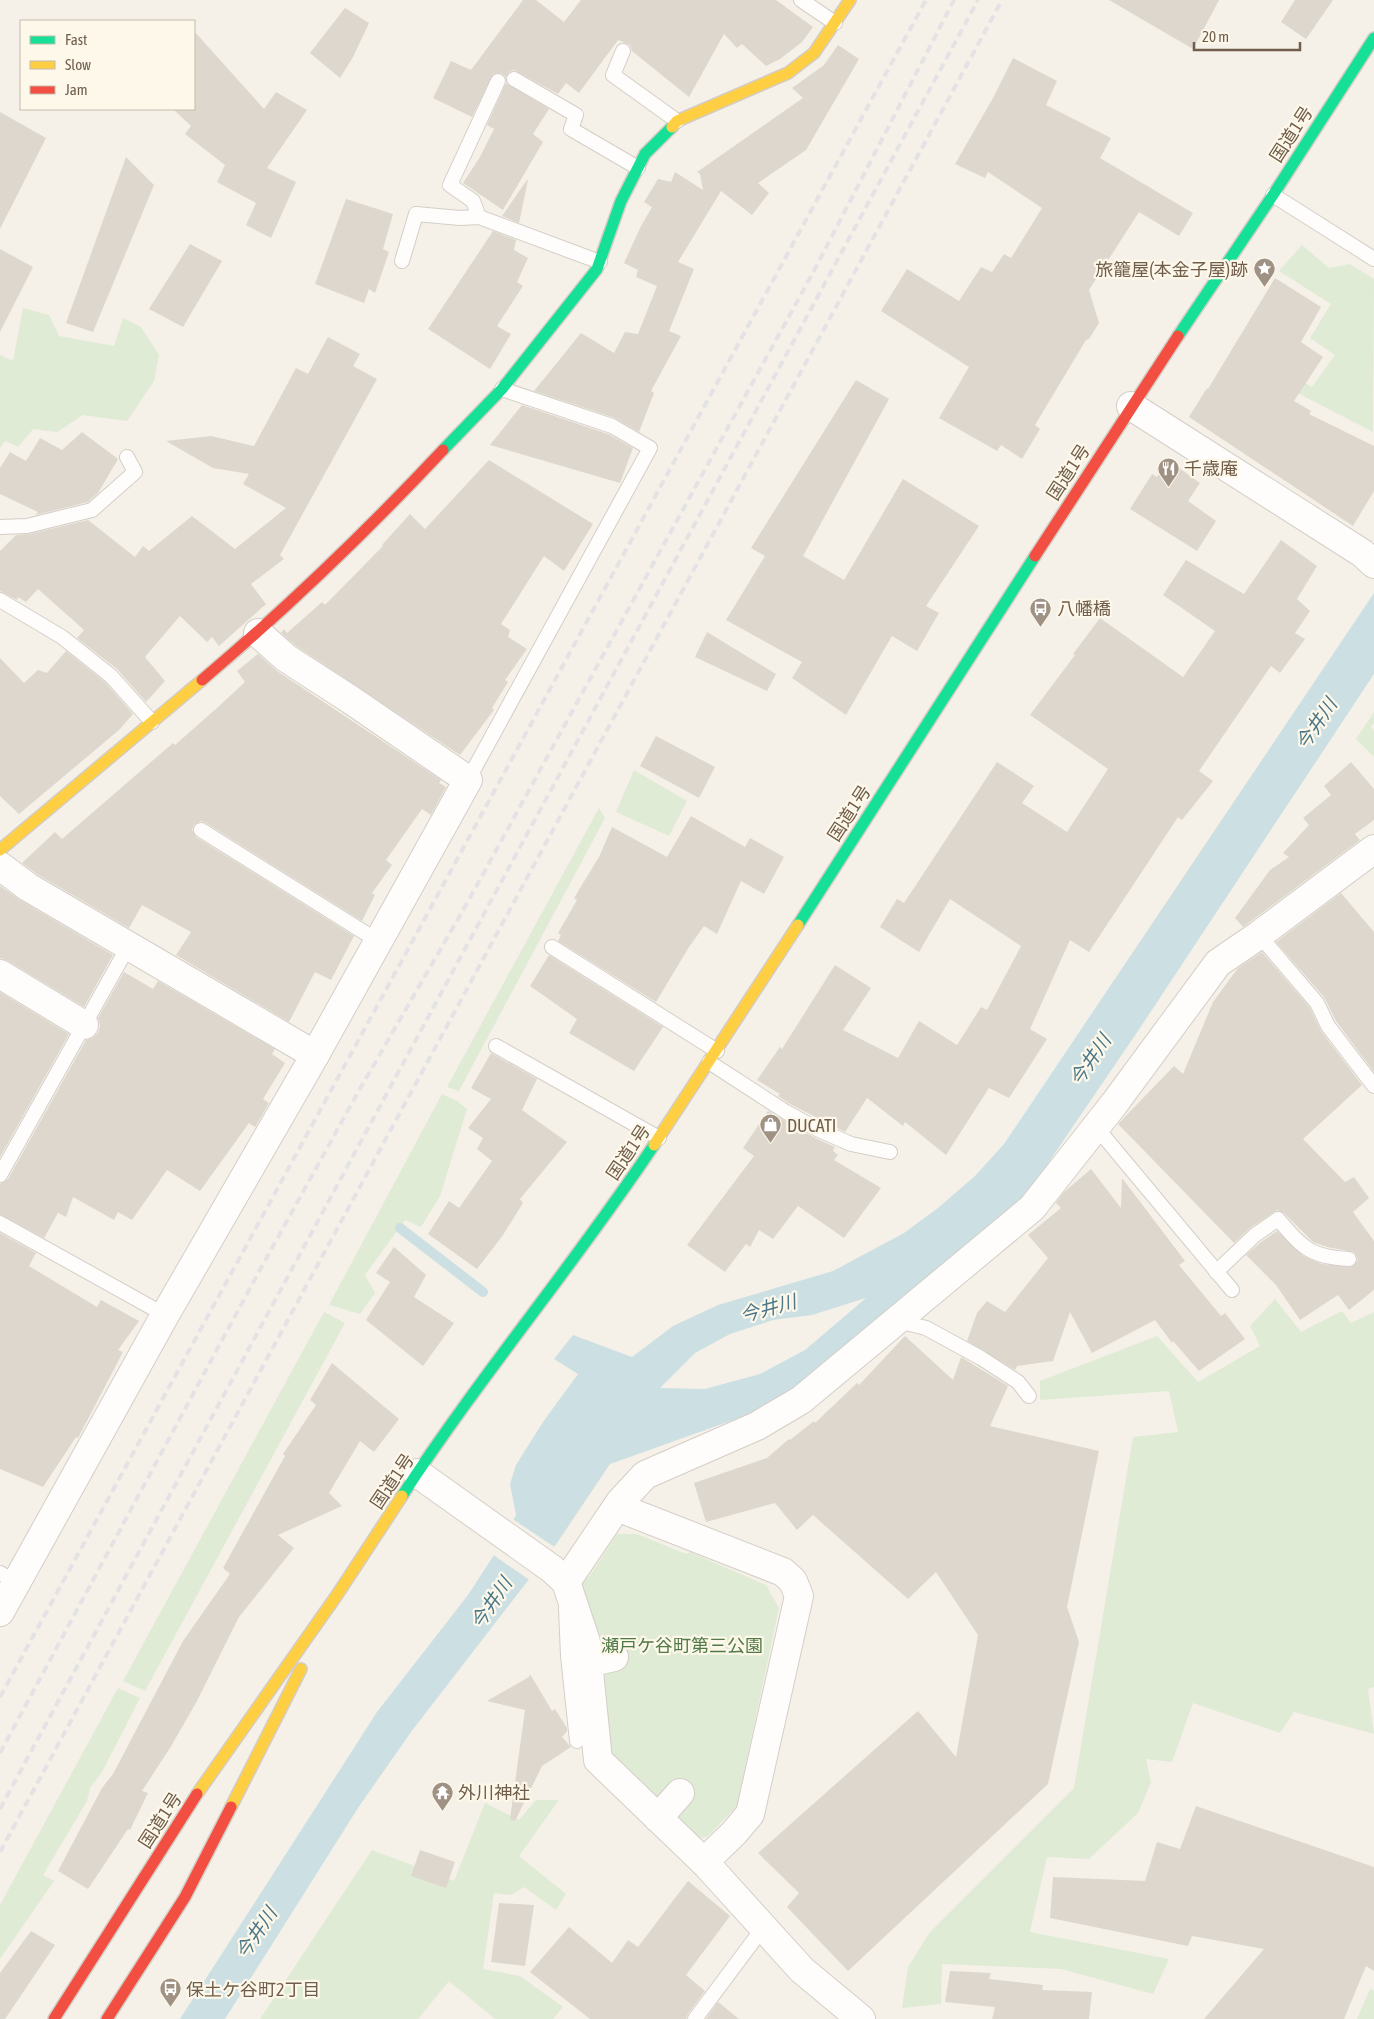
<svg xmlns="http://www.w3.org/2000/svg" width="1374" height="2019" font-family="'Asap Condensed','Noto Sans JP',sans-serif">
<style>
.green{fill:#dfebd4}
.water{fill:#ccdfe3;fill-rule:evenodd}
.pier{fill:#f5f1e8}
.lines{fill:none;stroke-linecap:round;stroke-linejoin:round}
.stream{stroke:#ccdfe3;stroke-width:10}
.building{fill:#ded7ce}
.lane-casing{stroke:#d4cec7;stroke-width:16}
.street-casing{stroke:#d4cec7;stroke-width:30}
.fast-casing{stroke:#d3cdc4;stroke-width:14}
.slow-casing{stroke:#d3cdc4;stroke-width:14}
.jam-casing{stroke:#d3cdc4;stroke-width:14}
.lane{stroke:#fefdfc;stroke-width:14}
.street{stroke:#fefdfc;stroke-width:28}
.fast{stroke:#16e098;stroke-width:11}
.slow{stroke:#ffcf43;stroke-width:11}
.jam{stroke:#f24e42;stroke-width:11}
.rail{stroke:#e4e2e4;stroke-width:4;stroke-dasharray:8 5;stroke-linecap:butt}
.labels{text-anchor:middle;dominant-baseline:central;stroke-width:4.5;stroke-linejoin:round;paint-order:stroke}
.street-label{font-size:18px;fill:#705d4c;stroke:#fdf8e9}
.poi-label{font-size:18px;fill:#705d4c;stroke:#fdf8e9;text-anchor:start}
.park-label{font-size:18px;fill:#517a48;stroke:#fdf8e9}
.water-label{font-size:19px;font-style:italic;fill:#4b7788;stroke:#fdf8e9}
</style>
<rect width="100%" height="100%" fill="#f5f1e8"/>
<g class="green">
<path d="M1302,245l27,23 21,-4 24,15 -1,153 -91,-47 8,-10 22,12 23,-32 -25,-17 21,-34 -52,-33z"/>
<path d="M23,308l26,7 10,21 55,10 9,-28 18,9 18,28 -5,26 -27,40 -44,-6 -26,17 -24,-3 -15,18 -13,-6 -5,7v-93l13,6z"/>
<path d="M1374,712v11l-3,4 3,4v26l-18,-18z"/>
<path d="M634,770l53,31 -18,35 -53,-24z"/>
<path d="M599,808l6,10 -146,273 -12,-4z"/>
<path d="M442,1094l15,7 10,8 -27,87 -19,31 -16,-7 -40,55 10,18 -15,21 -31,-9z"/>
<path d="M1275,1299l26,33 41,-21 9,12 23,-11v375l-6,2 6,45 -80,-22 -14,21 -87,-30 -21,59 -26,-3 5,23 -13,31 -49,46 -42,-2 -17,75 139,27 -16,35 -92,-25 -119,-5 -1,40 -39,4 6,-41 22,-35 144,-144 59,-351 45,-5 -9,-41 -129,9v-19l117,-45 41,46 62,-36 -10,-20z"/>
<path d="M324,1312l21,11 -200,368 -22,-10z"/>
<path d="M617,1534h20l49,20 4,-2 76,33 13,23 -42,198 -30,31 -8,1 -7,-5 -80,-78 -18,-110 -19,-61 14,-7z"/>
<path d="M118,1688l22,10 -38,74 -12,16 -3,13 -44,74 11,6 -54,78v-54z"/>
<path d="M536,1800h23l-40,56 47,38 -10,16 -32,-23 -13,8 -17,-2 -11,76 37,7 43,31 -10,12h-58l-46,-38 -31,38h-158l112,-169 82,31 31,-78 34,17z"/>
<path d="M1370,1989l4,1v29h-17z"/>
</g>
<path class="water" d="M1374,593v81l-236,357 -94,138 -25,33 -219,183 -33,23 -157,56 -53,79 -146,189 -53,76 -133,211h-45l197,-307 91,-117 26,-40 22,-40 -6,-31 6,-19 27,-43 35,-48 -24,-15 19,-24 59,22 41,-31 45,-21 115,-34 71,-38 34,-25 37,-32 29,-32 33,-49zM866,1298l-61,52 -45,24 -55,15 -45,-1 35,-35 35,-19 43,-14 39,-5z"/>
<path class="pier" d="M511,1518l45,30 -25,33 -39,-27z"/>
<g class="lines">
<path class="stream" d="M400,1228l83,64"/>
</g>
<g class="building">
<path d="M523,0h13l28,22 17,-22h195l37,27 -11,15 -22,17 -14,7 -24,-22 -5,4 -13,-14 -35,63 -57,-46 -2,-6 -12,-5 -39,53 -13,-10 -8,11 -44,-24 -5,2 -3,5 -5,-4 -8,1 -21,43 -39,-19 18,-37 20,9z"/>
<path d="M1109,0h110l-26,49z"/>
<path d="M1295,0h38l-27,39 -25,-17z"/>
<path d="M345,8l24,15 -16,34 -13,21 -30,-25z"/>
<path d="M194,31l70,78 12,-17 31,18 -40,58 29,14 -25,56 -25,-13 10,-22 -39,-21 8,-17 -40,-31 6,-8 -18,-17h21z"/>
<path d="M838,45l21,14 -53,91 -48,33 11,10 -17,22 -31,-24 -43,71 16,7 -25,62 12,5 -30,55 3,2 -15,39 -24,-14 -81,-27 47,-58 33,20 11,-21 13,2 19,-48 -21,-9 2,-7 -14,-7 17,-37 11,-19 -8,-5 14,-23 13,3 4,-10 28,18 -3,-16 -3,-2 106,-74 -11,-10 32,-23z"/>
<path d="M1013,58l44,23 -11,24 65,33 -11,20 93,55 -14,23 -40,-24 -50,78 10,33 -10,16 -3,1 -51,85 5,4 -18,30 -21,-14 -4,6 -58,-33 30,-51 -88,-56 26,-42 52,32 22,-34 11,5 12,-18 7,4 31,-50 -54,-36 -3,6 -30,-14 38,-66z"/>
<path d="M506,83l43,26 -16,25 10,8 -40,68 -40,-27 17,-26 14,-28 -7,-4z"/>
<path d="M0,112l46,26 -46,91z"/>
<path d="M126,157l28,28 -61,147 -27,-9z"/>
<path d="M527,180h1l-9,43 -17,-7z"/>
<path d="M346,199l47,15 -10,35 6,3 -14,41 -6,-4 -5,14 -49,-19z"/>
<path d="M493,231l23,9 -2,10 14,8 -11,24 6,4 -26,40 14,8 -21,35 -62,-40z"/>
<path d="M190,244l32,17 -39,66 -34,-18z"/>
<path d="M0,249l33,18 -33,65z"/>
<path d="M1275,278l46,29 -20,35 22,15 -29,44 17,10 -2,3 65,32v45l-21,35 -164,-109 18,-29 1,1z"/>
<path d="M328,337l32,17 -7,12 24,13 -97,176 4,4 -33,25 15,20 -47,42 -7,-9 -5,5 -27,-26 -35,41 20,24 -19,21 -29,-33 -40,-31 7,-8 -46,-41 -12,13 -8,-5 -1,3 -17,-9v-40l16,-16 13,-1 59,-14 47,37 8,-11 6,5 43,-35 43,33 51,-41 -43,-24 6,-10 -36,-6 -47,-27 45,-5 43,10 42,-78 12,6z"/>
<path d="M856,380l33,19 -86,157 41,24 59,-101 76,47 -53,80 13,7 -22,38 -25,-15 -46,79 -54,-37 10,-16 -76,-42 39,-64 -14,-8z"/>
<path d="M522,405l86,29 25,14 -13,35 -130,-38z"/>
<path d="M82,432l36,27 -20,34 -10,9 -52,13 2,-3 -38,-18v-26l10,-16 16,9 14,-23 22,12z"/>
<path d="M489,460l104,64 -29,47 -20,-15 -43,68 9,6 -2,7 19,12 -22,31 3,2 -16,26 2,2 -34,45 -164,-109 -15,-13 3,-4 3,4 35,-31 3,3 58,-59 -1,-1 28,-31 15,15z"/>
<path d="M1168,460l32,23 -12,18 28,20 -19,30 -67,-42 22,-35 5,3z"/>
<path d="M1281,540l36,26 -20,33 13,12 -15,22 10,6 -25,34 -9,-7 -72,105 14,10 -31,39 -4,-3 -89,135 -19,-12 -40,89 17,10 -38,59 -20,-10 -43,67 -41,-33 -2,4 -36,-28 -22,34 -55,-28 -12,-8 2,-2 -23,-14 23,-33 2,2 53,-84 36,23 -28,42 55,28 21,-37 38,24 24,-38 6,3 34,-64 -71,-47 -31,53 -39,-25 17,-28 7,4 93,-141 37,24 -12,17 45,29 41,-63 -78,-54 45,-60 -2,-1 27,-36 83,59 32,-46 -52,-36 23,-35 58,34z"/>
<path d="M707,632l69,42 -9,17 -72,-34z"/>
<path d="M66,651l39,31 28,32 -14,16 -100,84 -19,-18v-138l24,25 14,-13 9,3z"/>
<path d="M258,654l19,17 164,109 -2,3 7,4 -15,28 -9,-6 -36,51 6,5 -20,28 3,2 -13,26 -156,-98 -5,-2 -7,4 -2,5 4,7 158,99 -23,44 -16,-8 -26,50 -113,-67 15,-23 -49,-27 -13,23 -92,-54 -15,-11 33,-31 7,7 111,-96 2,2 43,-38 27,-25 -8,-11z"/>
<path d="M656,736l59,31 -16,31 -59,-32z"/>
<path d="M1351,762l23,27v31l-19,14 5,6 -117,87 -8,-9 35,-48 19,-13 -6,-4 26,-28 -6,-7 28,-23 -7,-9z"/>
<path d="M691,816l54,31 5,-9 34,19 -20,37 -23,-13 -24,53 -13,-8 -15,21 -33,55 -98,-61 3,-6 -3,-2 19,-33 -3,-2 25,-41 13,-30 55,30z"/>
<path d="M0,886l20,14 93,55 -29,52 -76,-46 -8,-3z"/>
<path d="M1341,893l33,39v140l-38,-51 -12,-24 -48,-55z"/>
<path d="M1262,952l48,56 11,23 41,54 -59,54 42,43 9,-5 15,21 -16,14 21,29v49l-25,20 -11,-15 -38,25 -24,-35 -30,-30 15,-13 16,-11 26,25 19,8 30,3 6,-7 -4,-8 -27,-5 -14,-5 -29,-29 -7,-3 -27,18 -16,15 -116,-119 56,-58 9,8 30,-72 25,-34z"/>
<path d="M549,955l114,72 -29,44 -65,-38 8,-14 -47,-33z"/>
<path d="M124,972l29,17 5,-8 117,68 -3,5 13,9 -22,36 6,4 -12,21 -2,3 -6,-4 -49,68 -33,-21 -35,50 -14,-8 -4,8 -41,-23 -7,20 -8,-4 -14,25 -44,-24v-30l8,-5 78,-139 6,-2 6,-5 2,-7 -2,-8z"/>
<path d="M0,992l69,42 -69,123z"/>
<path d="M491,1053l46,26 -15,31 45,32 -47,57 3,4 -20,32 -26,34 -49,-35 21,-33 10,7 33,-47 -15,-12 6,-11 -15,-10 23,-29 -20,-11z"/>
<path d="M768,1111l47,27 20,9 -2,4 5,4 -4,5 47,28 -37,50 -46,-32 -25,33 -14,-9 -9,17 -4,-3 -21,28 -38,-27 67,-89 -11,-8z"/>
<path d="M1091,1169l30,39 1,-30 63,83 -6,4 42,51 4,-3 20,26 -46,32 -26,-30 -1,2 -17,-23 -63,33 -22,-41 -17,49 -36,5 -2,4 -48,-29 10,-28 10,-12 18,11 43,-54 -20,-23 33,-27 -5,-5 7,-10z"/>
<path d="M0,1233l36,20 -7,13 68,41 4,-7 38,21 -21,29 5,2 -45,86 -2,-1 -33,50 -43,-18z"/>
<path d="M394,1247l32,28 -12,22 40,26 -31,43 -57,-46 24,-38 -14,-9z"/>
<path d="M905,1336l48,44 8,-23 47,29 -18,40 109,25 -32,156 12,35 -31,142 -200,187 -61,-64 12,-14 -41,-40 160,-142 38,46 22,-122 -42,-63 -28,27 -95,-84 -16,15 -22,-27 -69,19 -12,-39 73,-25 22,-19 1,1 24,-19 1,2 42,-40 2,2z"/>
<path d="M332,1363l67,56 -25,33 -14,-11 -31,52 13,13 -64,29 16,13 -55,69 -42,84 -27,47 -28,43 6,2 -18,37 -2,-1 -40,60 -30,-18 44,-83 11,-14 70,-133 47,-67 -7,-6 62,-112 -2,-2 33,-49 -6,-5z"/>
<path d="M530,1674l22,37 3,-2 12,19v3l-5,6 9,10 -29,19 -27,55 -5,-2 15,-109 -38,-9 42,-24z"/>
<path d="M1196,1806l178,61v104l-8,-5 -22,53h-140l60,-70 -72,-13 -4,10 -138,-28 3,-41 92,4 12,-39 23,7z"/>
<path d="M420,1850l35,12 -9,26 -35,-12z"/>
<path d="M688,1881l42,35 -44,59 19,16 -17,23 -2,5h-96l-60,-47 39,-45 43,36 16,-23 10,7z"/>
<path d="M499,1903l35,2 -9,61 -34,-4z"/>
<path d="M31,1931l24,14 -50,74h-5v-46z"/>
<path d="M950,1971l41,2 -2,6 54,6 -1,5 50,2 -3,27h-97l3,-12 -50,-5z"/>
<path d="M718,2002l21,17h-33z"/>
</g>
<g class="lines">
<defs>
<g id="lane">
<path d="M801,0l34,23"/>
<path d="M623,51l-10,24 64,46"/>
<path d="M514,79l62,36 -5,14 67,39"/>
<path d="M1273,195l101,64"/>
<path d="M479,217l-6,-16 -23,-16 48,-104"/>
<path d="M402,261l14,-47 44,4 19,-1 121,45"/>
<path d="M0,527l27,-1 65,-16 43,-38 -8,-15"/>
<path d="M0,600l62,37 49,39 41,46"/>
<path d="M468,780l182,-332 -38,-22 -110,-37"/>
<path d="M201,830l177,111"/>
<path d="M1259,935l58,68 11,23 46,60"/>
<path d="M552,947l165,104"/>
<path d="M496,1046l163,92"/>
<path d="M709,1062l77,50 33,18 32,14 39,8"/>
<path d="M1096,1127l136,163"/>
<path d="M0,1175l129,-230"/>
<path d="M0,1223l165,92"/>
<path d="M1216,1272l39,-37 23,-16c25,29 32,38 71,40"/>
<path d="M898,1321l28,7 55,30 37,24 11,14"/>
<path d="M0,1573l17,10"/>
<path d="M566,1609l2,47 9,85"/>
<path d="M695,2019l68,-91"/>
</g>
<g id="street">
<path d="M1131,406l231,147 12,11"/>
<path d="M0,866l28,21 287,168"/>
<path d="M0,974l84,51"/>
<path d="M417,1473l135,96 14,13 20,60 12,118 109,105 95,105 59,49"/>
<path d="M617,1507l166,65 10,9 6,15 -49,218 -16,19 -30,29"/>
<path d="M566,1582l54,-80 25,-27 112,-49 44,-26 231,-192 82,-104 104,-141 41,-28 115,-86"/>
<path d="M0,1612l165,-297 150,-260 153,-275 -117,-80 -65,-42 -28,-25"/>
<path d="M588,1663l26,-6"/>
<path d="M658,1818l22,-25"/>
</g>
<g id="fast">
<path d="M1178,336l95,-141 101,-157"/>
<path d="M443,450l59,-61 95,-120 24,-68 24,-47 27,-27"/>
<path d="M798,925l237,-369"/>
<path d="M402,1496c79,-121 172,-231 252,-351"/>
</g>
<g id="slow">
<path d="M672,127l5,-6 111,-48 26,-20 36,-53"/>
<path d="M0,850l202,-170"/>
<path d="M654,1145l144,-220"/>
<path d="M197,1794l140,-199 65,-99"/>
<path d="M231,1807l70,-138"/>
</g>
<g id="jam">
<path d="M1035,556l143,-220"/>
<path d="M202,680c85,-72 165,-149 241,-230"/>
<path d="M54,2019l143,-225"/>
<path d="M107,2019l78,-122 46,-90"/>
</g>
</defs>
<use href="#lane" class="lane-casing"/>
<use href="#street" class="street-casing"/>
<use href="#fast" class="fast-casing"/>
<use href="#slow" class="slow-casing"/>
<use href="#jam" class="jam-casing"/>
<use href="#lane" class="lane"/>
<use href="#street" class="street"/>
<use href="#fast" class="fast"/>
<use href="#slow" class="slow"/>
<use href="#jam" class="jam"/>
<g class="rail">
<path d="M0,1697l926,-1697"/>
<path d="M0,1753l256,-476 101,-183 109,-189 350,-638 138,-267"/>
<path d="M0,1809l978,-1809"/>
<path d="M0,1852l1002,-1852"/>
</g>
</g>
<defs>
<symbol id="sight-pin" viewBox="-11 -11 22 30"><path d="M0 17L-7.5 6A9.5 9.5 0 1 1 7.5 6Z" fill="#9f9183" stroke="#fdf8e9"/><path d="M0-6L1.8-2.2L6-1.7L2.9 1.2L3.7 5.4L0 3.3L-3.7 5.4L-2.9 1.2L-6-1.7L-1.8-2.2Z" fill="#fff"/></symbol>
<symbol id="restaurant-pin" viewBox="-11 -11 22 30"><path d="M0 17L-7.5 6A9.5 9.5 0 1 1 7.5 6Z" fill="#9f9183" stroke="#fdf8e9"/><path d="M-5-6h1v4h1v-4h1v4h1v-4h1v5L-1.5 .5V6h-2V.5L-5-1ZM5-6V6H3V1.5H1.5Q1.5-4 5-6Z" fill="#fff"/></symbol>
<symbol id="bus-pin" viewBox="-11 -11 22 30"><path d="M0 17L-7.5 6A9.5 9.5 0 1 1 7.5 6Z" fill="#9f9183" stroke="#fdf8e9"/><path d="M-5-6H5V4H4V6H2V4H-2V6H-4V4H-5ZM-3.5-4V0h7V-4ZM-3.5 1.2v1.5H-2V1.2ZM2 1.2v1.5H3.5V1.2Z" fill="#fff"/></symbol>
<symbol id="shop-pin" viewBox="-11 -11 22 30"><path d="M0 17L-7.5 6A9.5 9.5 0 1 1 7.5 6Z" fill="#9f9183" stroke="#fdf8e9"/><path d="M-5-2.5h2.3a2.7 3.5 0 0 1 5.4 0H5L5.5 6h-11ZM-1.5-2.5h3a1.5 2.3 0 0 0-3 0Z" fill="#fff"/></symbol>
<symbol id="temple-pin" viewBox="-11 -11 22 30"><path d="M0 17L-7.5 6A9.5 9.5 0 1 1 7.5 6Z" fill="#9f9183" stroke="#fdf8e9"/><path d="M0-6L5-2H3V0L6.5 2.5H4V6H1.5V3h-3V6H-4V2.5H-6.5L-3 0V-2H-5Z" fill="#fff"/></symbol>
</defs>
<g fill-rule="evenodd">
<use href="#sight-pin" x="1252" y="256" width="25" height="34"/>
<use href="#restaurant-pin" x="1156" y="456" width="25" height="34"/>
<use href="#bus-pin" x="1028" y="596" width="25" height="34"/>
<use href="#shop-pin" x="758" y="1112" width="25" height="34"/>
<use href="#temple-pin" x="430" y="1780" width="25" height="34"/>
<use href="#bus-pin" x="158" y="1976" width="25" height="34"/>
</g>
<g class="labels">
<g class="street-label">
<text transform="translate(1291 134) rotate(-57)">国道1号</text>
<text transform="translate(1068 472) rotate(-57)">国道1号</text>
<text transform="translate(849 813) rotate(-57)">国道1号</text>
<text transform="translate(628 1152) rotate(-56)">国道1号</text>
<text transform="translate(392 1481) rotate(-56)">国道1号</text>
<text transform="translate(160 1820) rotate(-57)">国道1号</text>
</g>
<g class="poi-label">
<text x="1248" y="269" text-anchor="end">旅籠屋(本金子屋)跡</text>
<text x="1184" y="468">千歳庵</text>
<text x="1057" y="608">八幡橋</text>
<text x="787" y="1125">DUCATI</text>
<text x="458" y="1792">外川神社</text>
<text x="186" y="1989">保土ケ谷町2丁目</text>
</g>
<g class="park-label">
<text x="682" y="1645">瀬戸ケ谷町第三公園</text>
</g>
<g class="water-label">
<text transform="translate(1316 724) rotate(-56)">今井川</text>
<text transform="translate(1090 1060) rotate(-56)">今井川</text>
<text transform="translate(768 1308) rotate(-15)">今井川</text>
<text transform="translate(491 1603) rotate(-56)">今井川</text>
<text transform="translate(256 1933) rotate(-56)">今井川</text>
</g>
</g>
<rect x="20" y="20" width="175" height="90" fill="#fdf8e9" stroke="#c5baaa"/>
<rect x="30" y="36" width="25" height="8" fill="#16e098" stroke="#c5baaa"/>
<text x="65" y="45" font-size="15" fill="#705d4c">Fast</text>
<rect x="30" y="61" width="25" height="8" fill="#ffcf43" stroke="#c5baaa"/>
<text x="65" y="70" font-size="15" fill="#705d4c">Slow</text>
<rect x="30" y="86" width="25" height="8" fill="#f24e42" stroke="#c5baaa"/>
<text x="65" y="95" font-size="15" fill="#705d4c">Jam</text>
<path d="M1194 42v8h106v-8" fill="none" stroke="#705d4c" stroke-width="2.5"/>
<text x="1202" y="42" font-size="15" fill="#705d4c" stroke="#fdf8e9" stroke-width="4" paint-order="stroke">20 m</text>
</svg>
